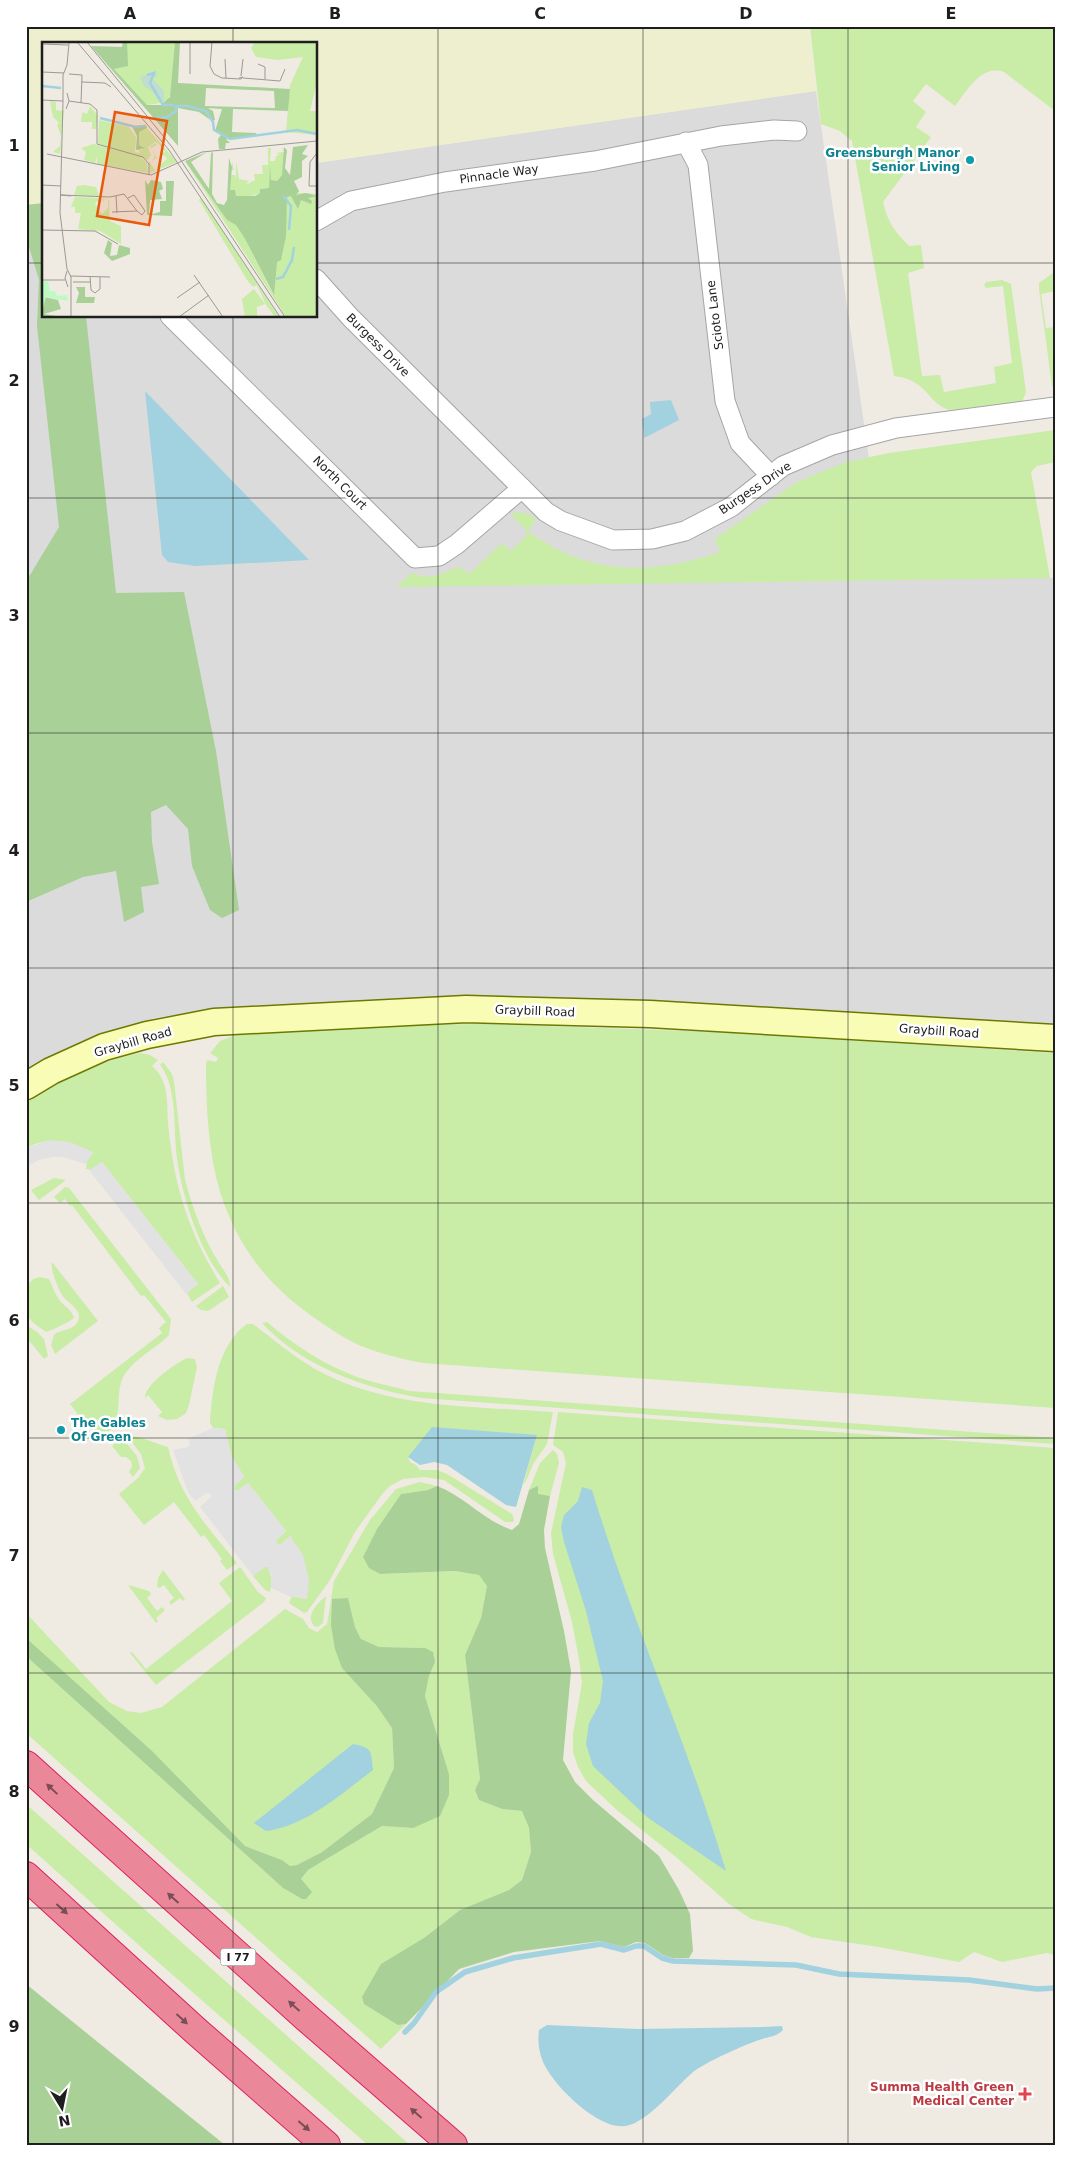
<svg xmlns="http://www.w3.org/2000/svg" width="1081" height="2171" font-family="'DejaVu Sans',sans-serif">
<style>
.residential{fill:#dcdbdb}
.farmland{fill:#edefce}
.grass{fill:#c9eca7}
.forest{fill:#a8d097}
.parking{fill:#e2e2e2}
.water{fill:#a2d1df}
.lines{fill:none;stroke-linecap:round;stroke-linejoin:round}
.stream{stroke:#a2d1df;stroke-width:5.5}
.street-casing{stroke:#a5a5a5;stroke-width:21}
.secondary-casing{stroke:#6c7901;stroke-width:29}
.highway-casing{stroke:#e01d61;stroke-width:30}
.street{stroke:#fff;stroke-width:19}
.secondary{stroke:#f8fcb5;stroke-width:26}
.highway{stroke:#ea889a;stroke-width:28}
.oneway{fill:#7a4e56}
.grid{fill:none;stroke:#1e1e1e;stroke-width:1;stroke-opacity:0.55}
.culture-dot{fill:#0f9aa8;stroke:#fff;stroke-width:2}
.health-dot{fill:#e0444e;stroke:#fff;stroke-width:2}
.labels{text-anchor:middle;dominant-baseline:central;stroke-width:5;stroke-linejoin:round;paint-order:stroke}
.shield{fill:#fff;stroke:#626262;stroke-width:1}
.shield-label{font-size:11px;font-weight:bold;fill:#1e1e1e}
.culture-label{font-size:12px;font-weight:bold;fill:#0d838f;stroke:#fff;text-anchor:end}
.street-label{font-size:12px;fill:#1e1e1e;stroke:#fff}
.health-label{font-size:12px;font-weight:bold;fill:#be3a42;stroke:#fff;text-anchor:end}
.inset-river{fill:none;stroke:#a2d1df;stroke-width:2.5}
.inset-road{fill:none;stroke:#9b9994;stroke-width:1}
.view{fill:#e8590c;fill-opacity:0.15;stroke:#e8590c;stroke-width:2.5}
.inset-edge{fill:none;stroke:#1e1e1e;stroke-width:2.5}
.neatline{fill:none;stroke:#1e1e1e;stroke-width:2}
.grid-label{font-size:16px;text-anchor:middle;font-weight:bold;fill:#1e1e1e}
</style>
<rect width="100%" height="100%" fill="#efebe3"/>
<path class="residential" d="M816,91l70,485 169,2v453l-585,-33 -236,8 -80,12 -114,46 -14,8v-867l18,-2v113h272v-153z"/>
<path class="farmland" d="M26,26h783l7,65 -500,72v-119h-272v159l-18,2z"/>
<g class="grass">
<path d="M810,26h245v85l-51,-39c-23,-8 -37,19 -49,34l-29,-22 -13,17 13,11 -10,15 15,10 -48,65c4,19 12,30 26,44l12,-1 3,23 -16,5 14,103 18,-1 4,17 52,-9 -2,-16 18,-4 -9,-77 -17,2 -2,-3 2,-3 16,-2 9,4 15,108 -4,10 -72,8c-23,-6 -21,-30 -56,-34l-42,-235 -12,-10 -19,-7z"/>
<path d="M1053,273l2,18 -14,3 5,34 9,-1v62l-3,-3 -13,-97v-6z"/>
<path d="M1055,430v32l-18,4 -6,6 19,106 -654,9 16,-14c25,9 27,-1 48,-6l9,7 33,-31 9,8 15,-15 1,-5 -17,-17c11,-3 17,-1 26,4l-8,14c14,8 29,19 44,24 48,19 100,13 148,-4l-5,-13 82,-57 49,-20 43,-9z"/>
<path d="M488,1024l230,8 337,21v355l-632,-45c-21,-4 -42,-9 -62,-17 -14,-6 -29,-16 -42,-25 -50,-34 -80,-71 -99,-129 -12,-41 -14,-86 -14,-128l1,-4 9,2 2,-4 -8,-5 10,-12 21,-8 133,-8z"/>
<path d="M140,1053l10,2 8,5 -6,6c17,14 15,36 16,57 6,62 19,106 52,160l-28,19 -5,-9 11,-9 -96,-122 -9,8 -7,-1 1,-9 6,-7c-24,-11 -42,-18 -67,-5v-48c36,-20 73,-39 114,-47z"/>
<path d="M163,1062l9,12 2,7 11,99c8,29 18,57 34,83 5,8 11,14 11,24 -29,-29 -48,-90 -53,-129 -4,-28 1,-71 -17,-93z"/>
<path d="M54,1178l12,2 -27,20 -8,-10z"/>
<path d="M65,1187l4,1 102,131 -2,16c-14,15 -39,25 -47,45 -8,20 4,47 -22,56l-9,-12 -4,2 -17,-22 92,-71 -3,-5 7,-6 -22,-27 -3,1 -69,-91 -2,1 -5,-7 -5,4 -6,-6z"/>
<path d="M52,1262l46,59 -43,33 -4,-9 3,-10c6,-6 18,-4 23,-12 8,-13 -9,-19 -15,-28 -4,-7 -12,-26 -10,-33z"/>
<path d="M40,1277l9,2c4,8 6,16 12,23 5,6 11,8 13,16 -3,3 -23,13 -28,14 -24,-17 -20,-15 -20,-45l7,-8z"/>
<path d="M223,1286l6,11 -21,14 -7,-1 -5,-4z"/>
<path d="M267,1322c27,23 56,42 90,55 17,6 35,9 52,14l646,47v6l-634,-46c-57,-10 -118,-31 -159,-75z"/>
<path d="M247,1324h6c20,15 40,32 62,45 72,40 158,37 238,43l-6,32 -14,20 -6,15 -4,6 14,-50 -129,22 2,5 6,3 4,5h17l10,4 65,40 2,5 -1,3h-8l-61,-42 -20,-3 -21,2 -13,7 -7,7 -28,39 -25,48 -23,32 -3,1 -15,-10 3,-7 14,3 -15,-63 -10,8h-4v-5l9,-8 -38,-48 -11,8 -3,-2 1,-4 9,-8 -13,-22 -6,-26 -12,-1 -3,-5c2,-34 8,-79 37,-99z"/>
<path d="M26,1325l11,7 7,7 4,17 -4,3 -18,-22z"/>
<path d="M187,1358l8,1 2,8 -8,38 -3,8 -9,6 -10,1 -9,-4 4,-4 -14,-17 -3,3c-1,-13 31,-35 42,-40z"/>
<path d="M558,1412l497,36v507l-8,-2 -45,9 -28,-10 -15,10 -80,-15 -68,-10 -24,-10 -36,-8 -22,-15 -53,-47 -58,-46 -32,-30 -8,-14 -5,-15v-18l9,-51 -3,-24 -7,-37 -19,-68 -2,-21 15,-70 -3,-11 -10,-7z"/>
<path d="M127,1436c11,-1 30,8 41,11 11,50 38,78 69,116l-10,7 -7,-9 2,-2 -18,-24 -3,2 -27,-35 -30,23 -25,-31 19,-16 7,-10 -4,-14z"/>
<path d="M122,1438l15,18 3,12 -7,9 -4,-5 3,-6 -1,-5 -5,-4h-5l-9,-11z"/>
<path d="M553,1450l4,4 2,9 -9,33 -12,-1 -9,-5 11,-27z"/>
<path d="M420,1482l17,4 -9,4 -27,4 -24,35 -14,28 17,17 75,-3 24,4 8,11 -6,32 -16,37 15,124 -5,11 4,10 23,9 20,2 7,17 2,24 -9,28 -13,10 -49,20 -36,28 -26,87 8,-1 -25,25 -355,-316v-77l257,232 19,11 -1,-20 7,-9 74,-44 31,2 36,-54 -24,-78 4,-20 6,-14 -10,-14 -46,-1 -18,-8 -6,-12 -7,-29 -16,2 44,105 16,23 2,40 -22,46 -50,38 -25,13 -7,1 -8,-6 -37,-14 -219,-208v-25l83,89 18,9 14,2 21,-6 123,-98 18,10 6,9 8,4 10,-8 7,-43 36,-61 26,-31z"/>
<path d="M240,1567l18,25 8,6 -2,4 -108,83 -26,-32 2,-1 14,17 86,-68 -13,-18z"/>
<path d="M263,1567h5l4,14 -2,11 -5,-2 -12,-14z"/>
<path d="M163,1570l22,29 -2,2 -3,-3 -9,7 -2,-3 5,-4 -10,-13 -5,3 -2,-2 1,-8z"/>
<path d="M128,1585l21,6 2,3 -4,4 10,13 5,-4 3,3 -9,8 2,3 -2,2z"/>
<path d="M326,1596l-3,27 -5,4 -4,-1c-9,-11 3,-22 12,-30z"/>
<path d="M26,1804l384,341h-42l-217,-189 -125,-112z"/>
</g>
<g class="forest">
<path d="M44,203v113h42l30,277 68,-1 32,159 23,159 -17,8 -12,-8 -18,-44 -4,-37 -22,-24 -15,7 1,30 7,42 -18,3 3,25 -20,10 -8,-51 -33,6 -57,25v-326l4,-1 29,-48 -22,-201 2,-46 -10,-33 -3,-1v-41z"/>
<path d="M437,1486c27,10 46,34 75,44l7,-6 10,-34 9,-4v8l12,2 -6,34 1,18 19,83 7,40 -8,89 12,22 18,18 66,56 20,34 11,24 3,37 -4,7h-16l-10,-3 -18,-12 -9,-1 -12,5 -24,-6 -86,11 -55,17 -53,55 -8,1 -34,-21 -2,-7 19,-33 43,-26 36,-28 49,-20 13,-10 9,-28 -2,-24 -7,-17 -20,-2 -23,-9 -4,-10 5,-11 -15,-124 16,-37 6,-32 -8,-11 -24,-4 -75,3 -11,-6 -6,-11 14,-28 24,-35 27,-4z"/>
<path d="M348,1598l7,29 6,12 18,8 46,1 8,4 2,10 -6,14 -4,20 24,78v21l-9,21 -27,12 -31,-2 -74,44 -7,9 11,13 -6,7h-4l-19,-11 -257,-232v-18l126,113 93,95 37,14 8,6 7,-1 25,-13 50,-38 22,-46 -2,-40 -16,-23 -34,-37 -7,-19 -4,-24 1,-26z"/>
<path d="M26,1984l199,161h-199z"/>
</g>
<g class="parking">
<path d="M50,1140l20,2 23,10 -7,12 -23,-7h-10l-14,3 -13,7v-19z"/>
<path d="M102,1162l96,122 -9,7 -2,4 -98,-125z"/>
<path d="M213,1428l12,1 6,26 13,22 -9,8 -1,4 3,2 11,-8 38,48 -9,8v5h4l9,-8 13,19 6,25 -2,19 -12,-3 -4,1 -20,-9v-13l-4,-9 -14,10 -53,-69 10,-9 1,-4 -4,-1 -12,8 -7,-9 -15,-42 15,-3 2,-3 -2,-5z"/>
</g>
<g class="water">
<path d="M145,391l164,169 -114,6 -27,-4 -6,-7z"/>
<path d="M671,400l8,20 -35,18 -2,-19 9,-5 -1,-12z"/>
<path d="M432,1427l105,8 -21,72 -10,-2 -59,-40 -13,-3 -14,3 -12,-8z"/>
<path d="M582,1487l10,3c39,129 95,252 134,381l-79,-54 -54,-51 -7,-22 3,-21 11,-20 3,-22 -17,-70 -22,-69 -3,-15 3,-12 14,-14z"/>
<path d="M353,1744c20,4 18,7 20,26 -32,24 -67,56 -107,61l-12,-8z"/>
<path d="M547,2025l91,4 125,-2 19,-1 1,4c-7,7 -16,7 -24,10 -15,5 -55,23 -66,32 -17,14 -45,51 -68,54 -25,4 -65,-35 -77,-55 -8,-12 -11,-27 -9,-41z"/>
</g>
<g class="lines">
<path class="stream" d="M405,2032l9,-9 22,-31 29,-20 48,-14 88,-14 23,6 12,-4h8l18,12 11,3 123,4 43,9 130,6 68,9 18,-1"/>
<defs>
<g id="street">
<path d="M686,142l12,23 27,236 15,42 31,33"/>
<path d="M316,221l35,-20 94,-19 150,-21 126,-25 53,-6 23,1"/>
<path d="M316,279l35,39 195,194 15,9 52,19 39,-1 33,-8 46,-24 52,-41 49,-21 64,-17 159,-21"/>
<path d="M170,316l245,242 24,-2 18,-12 65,-56"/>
</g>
<path id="secondary" d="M26,1086l25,-15 53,-24 43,-12 67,-13 252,-13 184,5 405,24"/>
<g id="highway">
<path d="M26,1765l282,254 145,126"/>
<path d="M26,1876l170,155 130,114"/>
</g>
</defs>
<use href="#street" class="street-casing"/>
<use href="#secondary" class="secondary-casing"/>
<use href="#highway" class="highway-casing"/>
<use href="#street" class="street"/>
<use href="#secondary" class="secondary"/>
<use href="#highway" class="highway"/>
</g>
<defs><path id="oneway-solid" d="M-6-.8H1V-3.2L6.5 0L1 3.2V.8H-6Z" transform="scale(1.25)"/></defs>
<g class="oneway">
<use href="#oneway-solid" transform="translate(52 1789) rotate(-137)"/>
<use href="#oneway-solid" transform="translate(173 1898) rotate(-138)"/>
<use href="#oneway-solid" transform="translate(62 1909) rotate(42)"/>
<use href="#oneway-solid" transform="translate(294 2006) rotate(-138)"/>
<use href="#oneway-solid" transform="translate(182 2019) rotate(42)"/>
<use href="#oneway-solid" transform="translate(416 2113) rotate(-139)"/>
<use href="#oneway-solid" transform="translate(304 2126) rotate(41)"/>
</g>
<path class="grid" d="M233,26v18M438,26v2119M643,26v2119M848,26v2119M26,263h18M316,263h739M233,316v1829M26,498h1029M26,733h1029M26,968h1029M26,1203h1029M26,1438h1029M26,1673h1029M26,1908h1029"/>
<g class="culture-dot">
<circle cx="970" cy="160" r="5"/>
<circle cx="61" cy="1430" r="5"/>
</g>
<path class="health-dot" d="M1022.5 2086.5h5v5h5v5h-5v5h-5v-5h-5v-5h5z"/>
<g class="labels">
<rect class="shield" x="220.5" y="1948.5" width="35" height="17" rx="4"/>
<g class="shield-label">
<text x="238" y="1957">I 77</text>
</g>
<g class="culture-label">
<text x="960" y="153">Greensburgh Manor<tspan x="960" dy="14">Senior Living</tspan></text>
<text x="71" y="1423" text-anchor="start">The Gables<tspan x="71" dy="14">Of Green</tspan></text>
</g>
<g class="street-label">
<text transform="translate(499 174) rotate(-8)">Pinnacle Way</text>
<text transform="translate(715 315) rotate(-97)">Scioto Lane</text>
<text transform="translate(378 345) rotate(45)">Burgess Drive</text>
<text transform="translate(340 483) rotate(45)">North Court</text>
<text transform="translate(755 488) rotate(-34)">Burgess Drive</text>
<text transform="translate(535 1011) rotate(2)">Graybill Road</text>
<text transform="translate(939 1031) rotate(4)">Graybill Road</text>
<text transform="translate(133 1042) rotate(-16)">Graybill Road</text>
</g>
<g class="health-label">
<text x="1014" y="2087">Summa Health Green<tspan x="1014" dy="14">Medical Center</tspan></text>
</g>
</g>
<g transform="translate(42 42)">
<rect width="275" height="275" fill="#efebe3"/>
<path d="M85,0h48l-3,48 -5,12 -20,3 -33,-36 12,-13zM213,0h62v39l-7,30h7v24l-31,-3 4,-47 13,-28 -25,3 -22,-3 -5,-9zM8,59l6,1v8l8,1 -4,43 -7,-2 7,-6 1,-10 -4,-11 2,-2 -6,-6zM48,64l8,10 -2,13h-4v-7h-11l1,-10 5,2zM57,78l30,7 7,10 -1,15 5,1 -3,-5 5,2 2,-3 -5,-2v-13l8,-4 30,34 -27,11 -1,-12 6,9 7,-3 -6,1 -4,-7 3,-5 -5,-10 6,-3 1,2 -6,3 6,10 -5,3 4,7 11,-9 -3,-4 -4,1v-5l6,2 -8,-10 -3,-1 -7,5 3,8 -3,5 -44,-14 -6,-3zM52,102l46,13 7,6 1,10 -51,-9v-7l-2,6 -11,-3 2,-8 -5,-4zM239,105l4,3 -3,25 -5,6 -7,-1v-13l-1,21 -8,1 -1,4 -9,3h-15l-6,-6v-23l2,-1v-5l2,9h-3v5h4l1,4v-18l3,18 10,2 -3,4 9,-5 -1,-6h9l-1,-9h6v-17h3l-1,13h5l1,-5 4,-2 -5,-1 10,-1zM143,119l42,59 9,4 8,13 29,57 10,-102 34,2v123h-31zM42,143l12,2 3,9 -25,-1 3,-9zM33,155l27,1 -1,5 -4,-2 -2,3 7,10 6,-6v-8l-4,-1 -1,4v-5l6,2 1,21 11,5v18l-21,-13 -22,-2 3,-16h-6v-6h-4zM159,156l78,119h-4l-9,-12 -9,-20 -4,2 -6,-7 -48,-80zM212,247l11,15 -8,3v10h-12l-3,-18z" fill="#c9eca7"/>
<path d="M81,0h4l1,24 -14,3 33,36h14l9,-8 5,-55h5l-2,41 112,6 -2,22 -55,-2 -1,23 24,1 1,3 -31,3 4,4h-4l-1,6h-6l-1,-10 3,-4 -6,-4 7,-22 -14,-1 5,3 2,9 -3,1 -13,-9 -21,-4v38l-87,-100 31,1zM164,46l68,3 1,17 -70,-2zM104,83l1,3 -8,4v13l6,3 -9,2 1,-14 -5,-10zM266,103l-6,9 6,2 -6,5v16l-8,4 5,10 -3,4 10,-2 11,3 -9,2 4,3 -1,3 -10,-4 -3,9 -7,-13 -4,1 -1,39 -5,24 -4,2 -3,33 -30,-58 -8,-12 -9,-5 -42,-59 22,-9 -16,10 18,27 2,-36 2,-1 -1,42 5,9 7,2 3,-5 2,-42 3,9 -2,23h5l1,6h19l5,-3v-4l9,-1 1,-22 1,14 6,1 5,-6 2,-28 3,3 -2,18 5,7 3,-28zM103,138l3,5 3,-5 10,2 2,7 -4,2 3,8 -12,1 -1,13 3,1 8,-2v-11h6v-20h8l-2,35 -25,-1zM66,198l4,3 -2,13 7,-1 2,-10 11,3v6l-18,7 -8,-8zM34,245h9v10h10l-1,6h-18l3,-10zM2,255l14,3 3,9 -17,5 18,3h-20z" fill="#a8d097" fill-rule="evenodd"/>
<path d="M107,31h10l-6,6 11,12v11h-4l-8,-11 -8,-5 -4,-8z" fill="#c0ded0"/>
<path d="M6,239l2,10h5l2,5 10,-1 1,6 -22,-4 -4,14v-29z" fill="#befbc3"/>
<path class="inset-river" d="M105,33l7,-2 -4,10 13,22h11M0,44l19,2M58,76l36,9 9,-1M112,77l13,-2 9,-6v-5h12l18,5 7,11 1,8 16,9 67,-9 20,4M241,153l8,11 -2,24M234,237l7,-2 9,-17 2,-13"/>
<path class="inset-road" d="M35,0l92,108 111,167M45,0l85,105 113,170M170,0l-2,24 4,8 8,4 19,1 2,-2 -4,1M0,2l26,1M183,17l1,19M216,22l7,3v12M0,30l22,1M27,32l13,1 -1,28M148,32v-32M199,34l2,-17M201,36l37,3 5,-12M40,40l23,1 6,4M0,58l21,1M27,59l21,3 7,6v34l46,13 6,7v11M21,60l-3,111 7,56 4,8v40M21,60v-27l4,-10 2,-22M24,67l3,-8 -2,-8M275,111l-7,9 -1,24h8M5,112l104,21 51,-23 115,-11M0,143l19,1M29,154l-10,-1 49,2 14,-3 13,17M74,154l1,17M86,156l6,-3 11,16 -3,4 -5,-4M70,170l25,-1M0,188l53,1 23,13M25,229l-2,7 3,9M152,233l29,42M28,234l40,1M48,234l1,14 4,3 5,-4v-12M0,238h23M31,240h17M135,256l23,-16M137,275l30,-22"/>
<path class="view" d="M73,70l52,9 -18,104 -52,-9z"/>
<rect width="275" height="275" class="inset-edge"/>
</g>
<rect width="1081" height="2171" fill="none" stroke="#ffffff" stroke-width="55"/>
<g transform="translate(62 2108) rotate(170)" stroke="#ffffff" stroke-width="4" paint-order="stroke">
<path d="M0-4L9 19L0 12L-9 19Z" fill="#1e1e1e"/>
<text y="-8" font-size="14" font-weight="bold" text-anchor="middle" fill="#1e1e1e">N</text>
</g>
<rect x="28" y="28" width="1026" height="2116" class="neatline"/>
<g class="grid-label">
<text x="130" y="19">A</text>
<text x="335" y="19">B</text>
<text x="540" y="19">C</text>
<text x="746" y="19">D</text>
<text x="951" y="19">E</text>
<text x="14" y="151">1</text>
<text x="14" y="386">2</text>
<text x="14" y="621">3</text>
<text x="14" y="856">4</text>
<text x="14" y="1091">5</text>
<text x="14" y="1326">6</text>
<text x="14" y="1561">7</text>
<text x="14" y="1797">8</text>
<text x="14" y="2032">9</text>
</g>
</svg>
